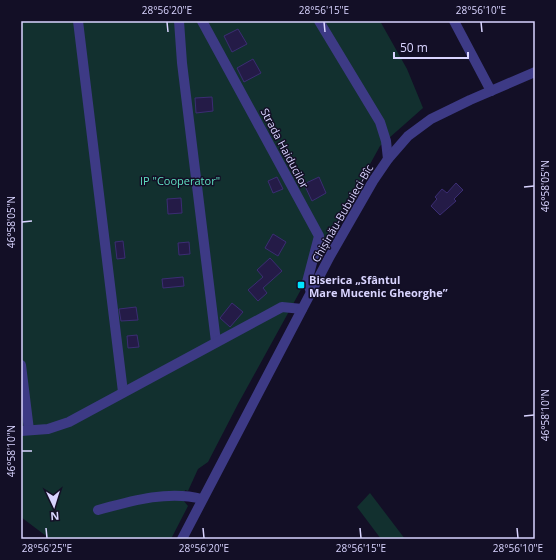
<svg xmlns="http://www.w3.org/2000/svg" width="556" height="560" font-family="'Open Sans',sans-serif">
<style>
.green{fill:#12302f}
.building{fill:#241b47;stroke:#3b2d73}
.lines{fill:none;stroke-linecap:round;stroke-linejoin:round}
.minor{stroke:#3d3a85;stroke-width:10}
.ticks{fill:none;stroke:#d9d4ff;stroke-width:1.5}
.poi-dot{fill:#00e5ff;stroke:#130f26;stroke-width:1.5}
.labels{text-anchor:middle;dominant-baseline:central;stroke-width:3;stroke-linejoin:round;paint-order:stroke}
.street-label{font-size:11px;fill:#d9d4ff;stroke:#130f26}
.park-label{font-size:11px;fill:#5fe0c0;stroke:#130f26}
.poi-label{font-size:11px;font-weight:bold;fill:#d9d4ff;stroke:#130f26;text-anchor:start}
.neatline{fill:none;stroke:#d9d4ff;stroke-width:1.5}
.ticks-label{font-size:10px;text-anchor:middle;fill:#d9d4ff}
</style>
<rect width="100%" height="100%" fill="#130f26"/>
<g class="green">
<path d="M21,21h359l27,48 14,34 2,5 -43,38 -142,258 -30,58 -10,7 -10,22 -3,-1 -2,10 5,6 -17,33h-121l-29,-22z"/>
<path d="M370,493l35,46h-24l-24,-32z"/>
</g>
<g class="building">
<path d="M238,29l9,15 -15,8 -8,-16z"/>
<path d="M253,59l8,14 -17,9 -7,-14z"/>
<path d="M212,97l1,14 -17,2 -1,-15z"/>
<path d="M277,177l6,12 -10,4 -5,-12z"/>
<path d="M319,177l7,16 -14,8 -8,-17z"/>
<path d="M456,183l7,7 -9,9 2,2 -16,14 -9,-9 6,-7 -2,-2 7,-8 5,4z"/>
<path d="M181,198l1,15 -14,1 -1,-15z"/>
<path d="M273,234l13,8 -8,14 -13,-8z"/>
<path d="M123,241l2,17 -8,1 -2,-17z"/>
<path d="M189,242l1,12 -11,1 -1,-12z"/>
<path d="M270,258l12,13 -19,17 4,5 -9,8 -10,-11 15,-13 -6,-7z"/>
<path d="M183,277l1,9 -21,2 -1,-9z"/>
<path d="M232,303l11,9 -13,15 -10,-9z"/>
<path d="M136,307l2,13 -17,1 -2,-12z"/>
<path d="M137,335l2,12 -11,1 -1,-12z"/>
</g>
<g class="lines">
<g class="minor">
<path d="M78,21l45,371"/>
<path d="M179,21l3,42 34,279"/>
<path d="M202,21l117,215 -12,46 4,10"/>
<path d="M319,21l61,101 6,19 2,18"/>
<path d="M454,21l37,70"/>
<path d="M21,365l8,65"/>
<path d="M21,431l27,-2 21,-7 213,-115 20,2"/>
<path d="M98,510c33,-9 70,-20 104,-11"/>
<path d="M182,539l148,-283 43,-75 15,-22 20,-23 23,-17 39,-19 65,-28"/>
</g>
</g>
<path class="ticks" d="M167,22l1,10M324,22l1,10M481,22l1,10M524,187l10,-1M22,222l10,-1M524,416l10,-1M22,451h10M46,528l1,10M203,528l1,10M360,528l1,10M517,528l1,10"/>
<rect class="poi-dot" x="297" y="281" width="8" height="8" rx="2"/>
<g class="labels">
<g class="street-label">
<text transform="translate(285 148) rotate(62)">Strada Haiducilor</text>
<text transform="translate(342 213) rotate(-60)">Chișinău-Bubuieci-Bîc</text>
</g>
<g class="park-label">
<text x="180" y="180">IP "Cooperator"</text>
</g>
<g class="poi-label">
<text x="309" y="279">Biserica „Sfântul<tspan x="309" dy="13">Mare Mucenic Gheorghe”</tspan></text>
</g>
</g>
<rect width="556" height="560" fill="none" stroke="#130f26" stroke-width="44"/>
<g transform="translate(54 506) rotate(176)" stroke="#130f26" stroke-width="3" paint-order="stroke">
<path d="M0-3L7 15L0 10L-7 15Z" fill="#d9d4ff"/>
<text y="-6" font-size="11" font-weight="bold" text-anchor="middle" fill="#d9d4ff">N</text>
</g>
<path d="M394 52v6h74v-6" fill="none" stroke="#d9d4ff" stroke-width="2"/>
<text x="400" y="52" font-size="12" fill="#d9d4ff" stroke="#130f26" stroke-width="3" paint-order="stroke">50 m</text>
<rect x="22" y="22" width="512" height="516" class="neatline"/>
<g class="ticks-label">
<text x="167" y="14">28°56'20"E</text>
<text x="324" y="14">28°56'15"E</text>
<text x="481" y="14">28°56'10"E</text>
<text transform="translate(545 186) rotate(-90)" y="4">46°58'05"N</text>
<text transform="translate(11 222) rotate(-90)" y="4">46°58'05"N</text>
<text transform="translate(545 415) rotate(-90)" y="4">46°58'10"N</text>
<text transform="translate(11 451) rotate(-90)" y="4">46°58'10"N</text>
<text x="47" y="552">28°56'25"E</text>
<text x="204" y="552">28°56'20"E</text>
<text x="361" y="552">28°56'15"E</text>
<text x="518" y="552">28°56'10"E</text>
</g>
</svg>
